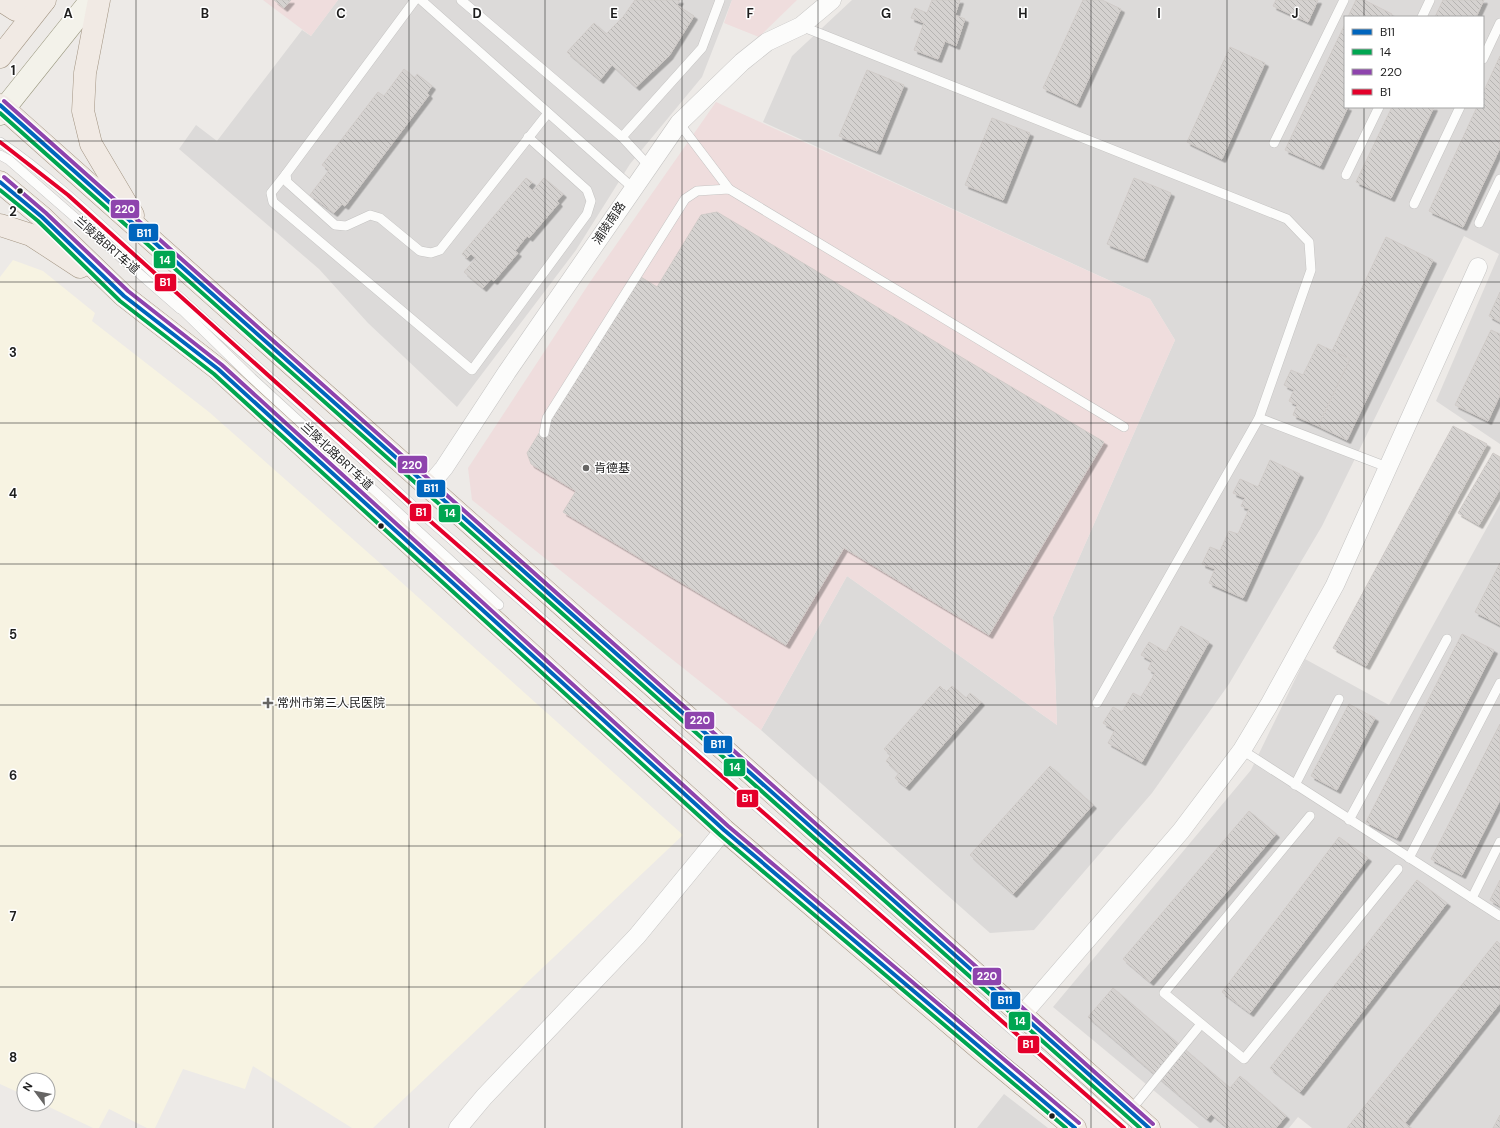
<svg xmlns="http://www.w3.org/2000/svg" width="1500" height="1128" font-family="'DM Sans','Noto Sans SC',sans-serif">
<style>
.residential{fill:#dcdad9;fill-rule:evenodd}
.commercial{fill:#efdddd}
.education{fill:#f7f3e2}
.building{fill:url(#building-back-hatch);stroke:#d0cbc8;filter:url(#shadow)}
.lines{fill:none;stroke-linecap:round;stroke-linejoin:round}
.service-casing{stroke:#c5c4c3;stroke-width:10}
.minor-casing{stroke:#c5c4c3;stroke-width:19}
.secondary-casing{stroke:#98967e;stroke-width:23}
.primary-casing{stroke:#a39583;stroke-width:23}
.service{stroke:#fcfcfb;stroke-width:9}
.minor{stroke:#fcfcfb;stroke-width:18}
.secondary{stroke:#f3f2ea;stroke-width:22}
.primary{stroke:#f1eae4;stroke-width:22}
.bus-1-casing{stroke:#fff;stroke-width:7}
.bus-2-casing{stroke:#fff;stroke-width:7}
.bus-3-casing{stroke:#fff;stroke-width:7}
.bus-4-casing{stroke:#fff;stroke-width:7}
.bus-1{stroke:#0065bd;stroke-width:4}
.bus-2{stroke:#00a651;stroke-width:4}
.bus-3{stroke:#8e44ad;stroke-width:4}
.bus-4{stroke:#e4002b;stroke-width:4}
.grid{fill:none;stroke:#1e1e1e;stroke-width:1;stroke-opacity:0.55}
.bus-dot{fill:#1e1e1e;stroke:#fff;stroke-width:1.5}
.poi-dot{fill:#666564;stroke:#fff;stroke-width:1.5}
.labels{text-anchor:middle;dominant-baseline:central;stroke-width:3;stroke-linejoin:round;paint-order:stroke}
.street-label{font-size:12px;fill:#1e1e1e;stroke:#fff}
.poi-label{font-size:12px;fill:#1e1e1e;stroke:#fff;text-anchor:start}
.grid-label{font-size:13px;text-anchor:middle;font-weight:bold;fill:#1e1e1e;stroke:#fff;stroke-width:3;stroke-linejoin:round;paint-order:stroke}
.line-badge{stroke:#fff;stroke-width:1.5}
.badge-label{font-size:11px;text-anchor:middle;font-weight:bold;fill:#fff}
</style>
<defs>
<pattern id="building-back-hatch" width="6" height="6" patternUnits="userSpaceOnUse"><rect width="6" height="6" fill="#d5d2d0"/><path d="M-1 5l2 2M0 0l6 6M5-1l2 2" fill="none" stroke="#b6b4b2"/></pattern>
<filter id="shadow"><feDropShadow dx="3.5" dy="3.5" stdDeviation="0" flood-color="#0004"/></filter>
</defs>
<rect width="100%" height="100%" fill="#edeae7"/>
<g class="residential">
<path d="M338,0h394l-30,77 -72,87 -54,86 -119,157 -89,-84 -49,-54 -140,-120 17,-24 21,16 85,-111 9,6z"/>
<path d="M852,0h648v444l-64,-43 63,-147 -35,-18 -142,290 -93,158 -77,109 -118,137 -44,3 -229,-203 86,-154 210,149 -4,-108 122,-277 -25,-41 -387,-177 29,-66zM1345,17h138v90h-138z"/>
<path d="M1500,504v624h-188l-14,-11 -9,11h-90l-146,-121 198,-237 54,-111 84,46z"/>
<path d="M1004,1094l44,34h-71z"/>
</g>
<g class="commercial">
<path d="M263,0h75l-27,36z"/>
<path d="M732,0h65l-38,37 -35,-14z"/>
<path d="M716,102l434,197 25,41 -122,277 4,108 -210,-149 -86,154 -289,-230 -4,-32 122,-186z"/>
</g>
<path class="education" d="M13,260l30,11 52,42 -3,8 117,91 181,160 293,263 -310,293h-21l-99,-62 -8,23 -62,-20 -28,59h-8l-38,-19 -10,19h-6l-50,-24h5v-24h-24v15l-24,-11v-807z"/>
<g class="building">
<path d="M274,0h17l-7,8z"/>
<path d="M635,0h45l-3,5 17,11 -25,40 -33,31 -24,-22 -12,15 -33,-28 27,-29 12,11 17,-17z"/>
<path d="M932,0h28l-5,15 10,4 -9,27 -11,-5 -7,18 -24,-9 10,-27 -13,-5 4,-10 12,5z"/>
<path d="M1083,0h19l19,9 -44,95 -34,-16z"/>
<path d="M1276,0h42l-10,22 -35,-16z"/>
<path d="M1356,0h8l28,14 -1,3h-43z"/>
<path d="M1443,0h41l-8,17h-41z"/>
<path d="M1345,24v83h3l-28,59 -35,-16z"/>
<path d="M1230,47l35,16 -43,96 -35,-17z"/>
<path d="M1500,56v92l-37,79 -34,-16 48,-104h6v-14z"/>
<path d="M404,69l11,9 2,-4 15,12 -5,7 2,2 -84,111 -3,-2 -8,9 -24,-18 19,-25 -7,-5 56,-73 6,4z"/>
<path d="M867,70l37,15 -27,66 -38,-15z"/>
<path d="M1392,107h42l-43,91 -35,-16z"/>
<path d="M992,118l38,15 -27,67 -38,-15z"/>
<path d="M526,178l6,4 -4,5 5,4 11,-13 19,16 -6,7 2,2 -30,35 -2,-2 -12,15 3,2 -24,28 -3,-2 -8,9 -19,-16 12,-14 -5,-4 -4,4 -5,-4z"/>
<path d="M1134,178l37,15 -27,66 -37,-15z"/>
<path d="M717,212l387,230 -115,193 -145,-87 -58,97 -223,-133 13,-21 -45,-27 -4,-11 109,-179 21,13 44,-72z"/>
<path d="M1386,237l47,23 -86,180 -29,-14 32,-67 -18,-8z"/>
<path d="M1500,292v30l-11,-6z"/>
<path d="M1491,330l9,4v61l-12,26 -33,-16z"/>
<path d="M1318,344l32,15 -32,67 -25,-11 4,-10 -8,-4 5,-11 -10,-5 7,-15 12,5z"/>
<path d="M1453,426l34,18 -121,222 -33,-18z"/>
<path d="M1493,453l7,4v32l-21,36 -21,-12z"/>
<path d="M1270,460l30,14 -57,124 -34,-15 6,-14 -13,-5 8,-17 10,4 9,-20 9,3 11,-25 -8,-3 4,-8 -12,-5 7,-14 18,8z"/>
<path d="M1500,563v62l-25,-13z"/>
<path d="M1181,626l28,16 -67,120 -34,-19 7,-13 -12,-7 10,-16 9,5 11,-19 8,4 14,-24 -7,-4 4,-8 -11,-6 8,-13 17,10z"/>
<path d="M1462,634l32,16 -97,188 -31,-16z"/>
<path d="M940,686l6,6 6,-6 14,12 4,-5 11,9 -75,85 -11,-9 4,-5 -13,-12 5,-6 -7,-6z"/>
<path d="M1349,704l26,14 -38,72 -26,-14z"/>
<path d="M1500,724v76l-38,75 -31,-16z"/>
<path d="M1050,766l43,39 -80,89 -43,-39z"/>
<path d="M1249,811l27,23 -126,148 -27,-23z"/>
<path d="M1339,837l29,21 -118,155 -28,-21z"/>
<path d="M1417,880l30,23 -147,189 -30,-24z"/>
<path d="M1500,880v26l-10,-6z"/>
<path d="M1497,941l3,3v59l-95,120 -33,-26z"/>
<path d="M1113,988l117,100 10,-12 46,40 -10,12h-48l-17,-14 -4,5 -119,-102z"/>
<path d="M1372,1097l33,26 6,5h-64z"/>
<path d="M1500,1115v13h-7z"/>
</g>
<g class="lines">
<defs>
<g id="service">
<path d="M415,0l-129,174 1,8 48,43 11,1 24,-11 10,3 40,33 11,2 9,-3 108,-137"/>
<path d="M421,0l212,188"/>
<path d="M461,0l161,137 26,28"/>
<path d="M1422,17l8,-17"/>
<path d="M801,26l486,193 22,23 2,28 -52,148 -162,285"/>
<path d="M1483,59l17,-36"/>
<path d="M679,123l50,66"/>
<path d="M622,137l80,-89 18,-48"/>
<path d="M0,142c62,42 118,100 174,150 82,74 166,146 247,221l703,615"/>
<path d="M1274,143l70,-143"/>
<path d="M0,155l9,5 171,149"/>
<path d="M286,174l-15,19 2,9 199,168 115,-156 4,-13 -4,-11 -59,-53"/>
<path d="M1346,175l33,-68"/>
<path d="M1414,204l46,-97"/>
<path d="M1479,223l21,-44"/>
<path d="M177,305l75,73 247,227"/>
<path d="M1259,418l128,49"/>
<path d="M544,433l3,-15 138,-219 12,-8 32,-2 395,238"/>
<path d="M1242,750l258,166"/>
<path d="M1295,785l44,-86"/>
<path d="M1310,816l-146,177 80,66 154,-190"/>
<path d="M1349,820l98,-181"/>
<path d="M1409,858l91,-175"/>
<path d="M1472,898l28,-56"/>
<path d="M1130,1111l71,-87"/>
</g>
<g id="minor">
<path d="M428,487l16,-19 63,-96 172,-249 63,-61 25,-20 34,-16 31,-26"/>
<path d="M1022,1015l159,-184 61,-81 27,-45 66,-120 143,-318"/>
<path d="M458,1128l26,-31 153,-161 87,-106"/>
</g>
<path id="secondary" d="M0,114l91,-114"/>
<g id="primary">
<path d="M5,0v3l11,7 28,-9"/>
<path d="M99,0l-14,73 -2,38 8,33 42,71"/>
<path d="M0,57l45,-57"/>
<path d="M0,105l1149,1023"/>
<path d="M0,182l42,35 82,79 94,73 506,461 257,220 94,78"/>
<path d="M0,225l31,10 49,32"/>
</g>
</defs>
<use href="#service" class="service-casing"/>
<use href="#minor" class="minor-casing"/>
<use href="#secondary" class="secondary-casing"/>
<use href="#primary" class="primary-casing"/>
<use href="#service" class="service"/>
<use href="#minor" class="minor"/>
<use href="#secondary" class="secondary"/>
<use href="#primary" class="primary"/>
<defs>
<g id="bus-1">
<path d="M0,105l1149,1023"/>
<path d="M0,182l42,35 82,79 94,73 506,461 351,298"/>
</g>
<g id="bus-2">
<path d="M0,113l1140,1015"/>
<path d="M0,190l38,31 82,80 94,73 506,461 346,293"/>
</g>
<g id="bus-3">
<path d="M4,101l1149,1023"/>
<path d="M4,177l42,36 82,78 94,74 506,461 351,297"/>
</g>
<path id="bus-4" d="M0,142l68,53 353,318 703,615"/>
</defs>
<use href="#bus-1" class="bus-1-casing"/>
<use href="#bus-2" class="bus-2-casing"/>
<use href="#bus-3" class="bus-3-casing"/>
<use href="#bus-4" class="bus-4-casing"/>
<use href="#bus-1" class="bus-1"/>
<use href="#bus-2" class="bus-2"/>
<use href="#bus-3" class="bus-3"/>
<use href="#bus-4" class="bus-4"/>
</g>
<path class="grid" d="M136,0v1128M273,0v1128M409,0v1128M545,0v1128M682,0v1128M818,0v1128M955,0v1128M1091,0v1128M1227,0v1128M1364,0v17M1364,107v1021M0,141h1500M0,282h1500M0,423h1500M0,564h1500M0,705h1500M0,846h1500M0,987h1500"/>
<g class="bus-dot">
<circle cx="20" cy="191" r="3.5"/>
<circle cx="381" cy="526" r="3.5"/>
<circle cx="1052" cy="1116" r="3.5"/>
</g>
<g class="poi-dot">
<circle cx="586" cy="468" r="4"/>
<path d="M266 697h4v4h4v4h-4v4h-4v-4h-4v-4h4z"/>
</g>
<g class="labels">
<g class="street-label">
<text transform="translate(609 223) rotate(-56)">浦陵南路</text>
<text transform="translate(107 245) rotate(41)">兰陵路BRT车道</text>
<text transform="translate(337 456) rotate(43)">兰陵北路BRT车道</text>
</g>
<g class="poi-label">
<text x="594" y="468">肯德基</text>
<text x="277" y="703">常州市第三人民医院</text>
</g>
</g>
<g class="grid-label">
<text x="68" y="18">A</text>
<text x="205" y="18">B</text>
<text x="341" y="18">C</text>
<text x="477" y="18">D</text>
<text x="614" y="18">E</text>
<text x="750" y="18">F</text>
<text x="886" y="18">G</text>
<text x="1023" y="18">H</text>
<text x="1159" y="18">I</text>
<text x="1295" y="18">J</text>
<text x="13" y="75">1</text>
<text x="13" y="216">2</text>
<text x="13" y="357">3</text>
<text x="13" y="498">4</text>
<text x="13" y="639">5</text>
<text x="13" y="780">6</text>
<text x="13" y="921">7</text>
<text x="13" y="1062">8</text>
</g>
<g class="line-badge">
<rect x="110" y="199" width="30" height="20" rx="4" fill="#8e44ad"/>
<rect x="128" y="223" width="31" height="19" rx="4" fill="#0065bd"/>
<rect x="153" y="250" width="23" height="19" rx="4" fill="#00a651"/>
<rect x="154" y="273" width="23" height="19" rx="4" fill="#e4002b"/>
<rect x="397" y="455" width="31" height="19" rx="4" fill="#8e44ad"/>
<rect x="416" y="479" width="30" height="19" rx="4" fill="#0065bd"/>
<rect x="409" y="503" width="23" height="19" rx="4" fill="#e4002b"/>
<rect x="438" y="504" width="23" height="19" rx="4" fill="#00a651"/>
<rect x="684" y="711" width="31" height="19" rx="4" fill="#8e44ad"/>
<rect x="703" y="735" width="30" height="19" rx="4" fill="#0065bd"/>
<rect x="723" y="758" width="23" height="19" rx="4" fill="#00a651"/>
<rect x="736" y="789" width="23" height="19" rx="4" fill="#e4002b"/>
<rect x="972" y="967" width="30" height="19" rx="4" fill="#8e44ad"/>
<rect x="990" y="991" width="31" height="19" rx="4" fill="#0065bd"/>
<rect x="1008" y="1011" width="23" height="20" rx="4" fill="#00a651"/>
<rect x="1017" y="1035" width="23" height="19" rx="4" fill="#e4002b"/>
</g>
<g class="badge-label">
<text x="125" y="213">220</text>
<text x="144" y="237">B11</text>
<text x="165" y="264">14</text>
<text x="165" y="286">B1</text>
<text x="412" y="469">220</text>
<text x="431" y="492">B11</text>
<text x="421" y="516">B1</text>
<text x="450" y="517">14</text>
<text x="700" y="724">220</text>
<text x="718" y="748">B11</text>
<text x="735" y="771">14</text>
<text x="747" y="802">B1</text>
<text x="987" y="980">220</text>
<text x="1005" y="1004">B11</text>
<text x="1020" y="1025">14</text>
<text x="1028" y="1048">B1</text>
</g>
<rect x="1344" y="16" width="140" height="92" fill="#ffffff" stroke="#a5a5a5"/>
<rect x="1352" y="29" width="20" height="6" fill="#0065bd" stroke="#a5a5a5"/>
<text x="1380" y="36" font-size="12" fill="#1e1e1e">B11</text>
<rect x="1352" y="49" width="20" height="6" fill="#00a651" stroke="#a5a5a5"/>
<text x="1380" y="56" font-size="12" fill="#1e1e1e">14</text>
<rect x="1352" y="69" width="20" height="6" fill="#8e44ad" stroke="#a5a5a5"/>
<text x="1380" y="76" font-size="12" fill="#1e1e1e">220</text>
<rect x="1352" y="89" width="20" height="6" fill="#e4002b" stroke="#a5a5a5"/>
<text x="1380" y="96" font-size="12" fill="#1e1e1e">B1</text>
<g transform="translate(36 1092) rotate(302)"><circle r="19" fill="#ffffff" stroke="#a5a5a5"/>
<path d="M0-3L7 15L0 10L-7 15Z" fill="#666564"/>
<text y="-6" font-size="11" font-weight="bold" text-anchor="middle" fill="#1e1e1e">N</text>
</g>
</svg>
